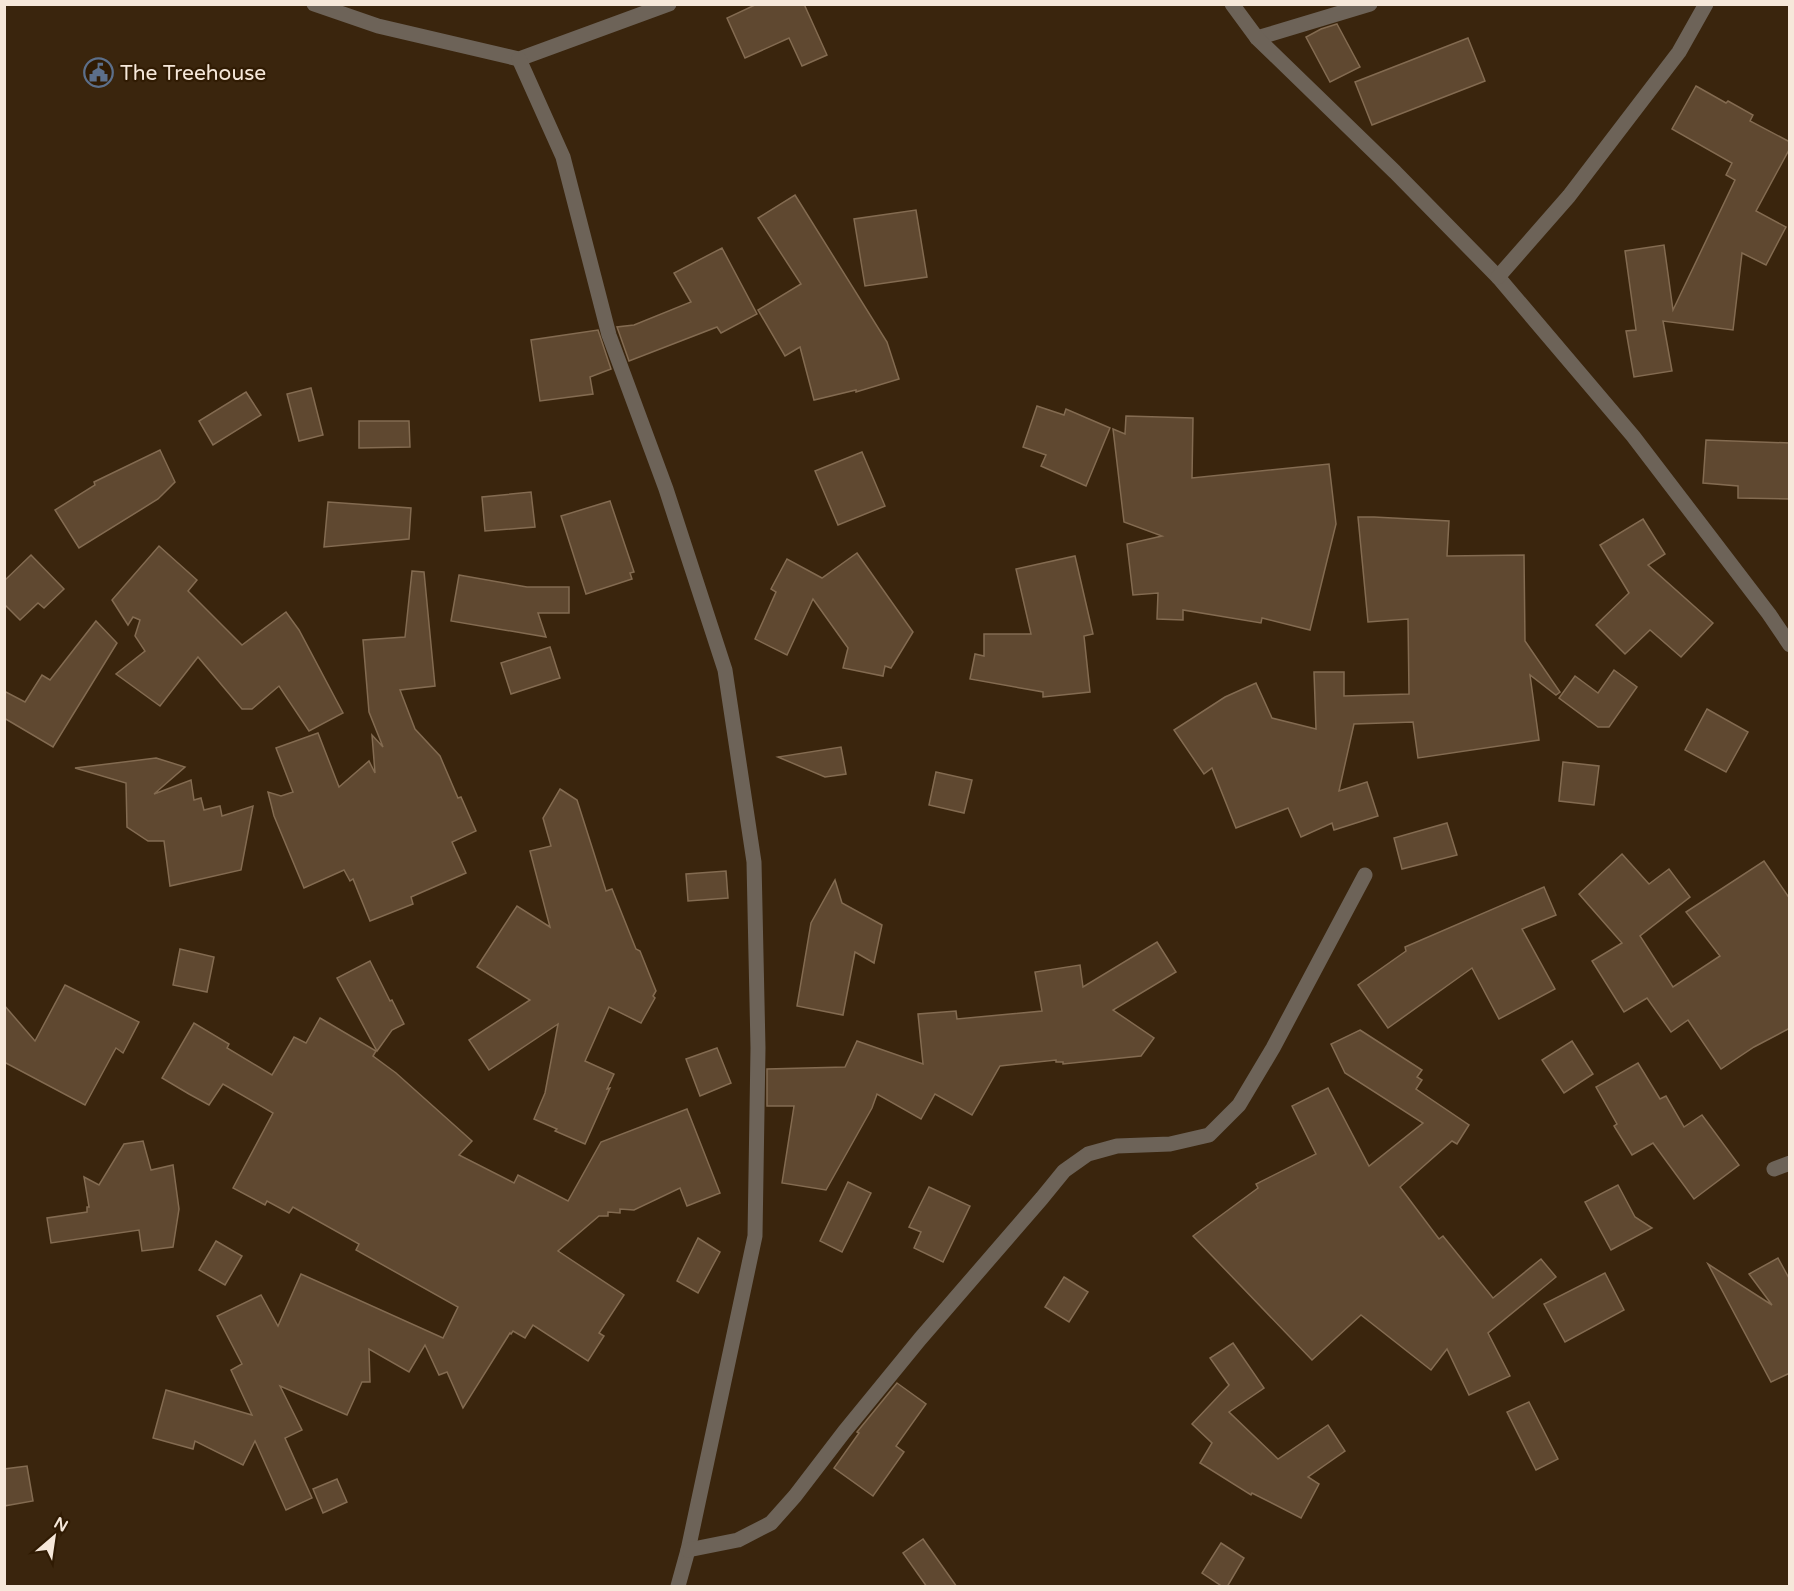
<svg xmlns="http://www.w3.org/2000/svg" width="1794" height="1591" font-family="'Varela Round',sans-serif">
<style>
.building{fill:#5f4830;stroke:#836b51;stroke-width:1.5}
.lines{fill:none;stroke-linecap:round;stroke-linejoin:round}
.lane{stroke:#6d6358;stroke-width:15}
.street{stroke:#6d6358;stroke-width:15}
.labels{text-anchor:middle;dominant-baseline:central;stroke-width:4.5;stroke-linejoin:round;paint-order:stroke}
.poi-label{font-size:21px;fill:#f6e8da;stroke:#301b03;text-anchor:start}
</style>
<rect width="100%" height="100%" fill="#3a250d"/>
<g class="building">
<path d="M757,4h47l23,51 -25,11 -13,-28 -44,20 -18,-40z"/>
<path d="M1337,24l23,43 -30,15 -24,-45 15,-8z"/>
<path d="M1468,38l17,43 -113,44 -17,-43z"/>
<path d="M1696,86l30,17 2,-2 25,14 -3,6 40,21v6l-34,63 30,16 -20,38 -24,-12 -9,77 -70,-9 9,50 -38,6 -8,-46 10,-1 -11,-79 39,-6 9,65 62,-130 -9,-5 6,-12 -60,-34z"/>
<path d="M795,195l92,147 12,37 -43,13v-2l-42,10 -14,-53 -15,9 -27,-46 43,-26 -43,-66z"/>
<path d="M916,210l11,67 -62,9 -11,-67z"/>
<path d="M722,248l35,66 -36,19 -4,-6 -88,34 -12,-34 17,-2 57,-23 -17,-29z"/>
<path d="M598,330l13,39 -21,8 3,17 -53,7 -9,-61z"/>
<path d="M311,388l12,47 -24,6 -12,-47z"/>
<path d="M246,392l15,23 -48,30 -14,-24z"/>
<path d="M1037,406l27,9 2,-6 44,19 -24,58 -45,-20 5,-11 -23,-8z"/>
<path d="M1126,416l67,2 -1,60 137,-14 7,60 -26,106 -48,-12 -1,5 -78,-13v10l-26,-1 1,-26 -25,2 -6,-51 35,-8 -38,-14 -11,-93 12,5z"/>
<path d="M359,421h50l1,26 -51,1z"/>
<path d="M1706,440l84,3v56l-52,-1v-12l-35,-3z"/>
<path d="M160,450l15,32 -17,17 -79,49 -24,-38 40,-25 -1,-3z"/>
<path d="M862,452l23,54 -47,19 -23,-54z"/>
<path d="M531,492l4,35 -50,4 -3,-34z"/>
<path d="M610,501l24,71 -4,1 2,6 -46,15 -25,-78z"/>
<path d="M328,502l83,6 -2,31 -85,8z"/>
<path d="M1358,517h16l75,4 -2,35 77,-1 1,86 35,51 -4,3 -26,-20 9,65 -121,18 -5,-36 -59,2 -15,67 28,-9 11,34 -44,14 -2,-7 -31,14 -13,-29 -52,20 -24,-60 -8,6 -30,-44 51,-33 31,-14 16,35 44,11 -2,-57h30v24l65,-2 -1,-75 -40,3z"/>
<path d="M1643,519l22,35 -17,11 65,58 -32,34 -31,-27 -25,24 -29,-29 33,-32 -29,-48z"/>
<path d="M159,546l38,34 -9,11 54,54 44,-33 13,18 44,83 -34,18 -30,-45 -27,23h-10l-44,-52 -38,49 -44,-32 29,-23 -10,-15 5,-16 -7,-3 -5,8 -16,-25z"/>
<path d="M857,553l56,79 -22,36 -6,-2 -2,10 -40,-8 5,-20 -35,-49 -26,56 -32,-16 21,-47 -5,-3 16,-30 35,19z"/>
<path d="M31,555l33,34 -20,19 -6,-5 -18,17 -16,-16v-23z"/>
<path d="M1075,556l18,78 -9,2 6,56 -47,5v-5l-73,-13 5,-25 9,2v-22h47l-15,-65z"/>
<path d="M412,571l12,1 11,114 -35,4 15,39 25,27 18,42 3,-1 15,34 -24,11 14,31 -55,24 2,7 -43,17 -17,-42 -3,2 -6,-11 -40,18 -30,-72 -6,-24 13,4 12,-4 -17,-44 42,-15 21,54 30,-26 6,12 -3,-38 11,12 -14,-35 -6,-72 42,-3z"/>
<path d="M459,575l68,12h42v26h-31l8,24 -95,-16z"/>
<path d="M96,621l21,22 -64,104 -49,-29v-27l21,11 17,-27 8,5z"/>
<path d="M550,647l10,31 -49,16 -10,-31z"/>
<path d="M1614,670l23,17 -28,40h-11l-39,-29 16,-22 23,17z"/>
<path d="M1707,709l41,23 -22,40 -41,-22z"/>
<path d="M841,747l5,27 -21,3 -47,-20z"/>
<path d="M156,758l29,9 -31,27 37,-14 3,20 7,-2 3,12 16,-4 2,10 31,-10 -12,64 -71,16 -6,-45h-16l-21,-14 -1,-44 -51,-15z"/>
<path d="M1563,762l36,4 -5,39 -35,-4z"/>
<path d="M936,772l36,8 -8,33 -35,-8z"/>
<path d="M560,789l17,11 29,91 6,-2 24,60 4,2 16,40 -3,5 2,2 -14,25 -32,-16 -24,54 29,13 -7,15 3,-1 -25,56 -30,-13 2,-2 -23,-10 11,-26 13,-69 -69,46 -20,-30 61,-40 -53,-33 40,-61 33,21 -20,-76 21,-5 -8,-28z"/>
<path d="M1447,823l10,32 -55,14 -8,-31z"/>
<path d="M1622,854l27,30 20,-15 21,28 -50,39 33,51 47,-31 -34,-44 78,-51 26,38v129l-36,19 -33,22 -33,-49 -17,12 -24,-34 -23,14 -32,-51 30,-18 -43,-49z"/>
<path d="M726,871l2,27 -40,3 -2,-27z"/>
<path d="M835,880l7,23 40,22 -8,38 -19,-11 -12,63 -46,-9 14,-83z"/>
<path d="M1544,887l12,28 -34,14 33,60 -56,30 -27,-51 -84,60 -30,-43 48,-34 -1,-4z"/>
<path d="M1157,942l19,30 -63,38 41,28 -13,18 -78,8v-2h-7v-2l-56,6 -28,49 -37,-21 -14,25 -44,-25 -5,14 -46,82 -44,-7 12,-77h-27v-37l78,-2 12,-26 66,23 -5,-50 38,-3 1,8 85,-8 -7,-39 45,-7 3,22z"/>
<path d="M180,949l34,8 -7,35 -34,-7z"/>
<path d="M370,961l20,40 2,-1 12,24 -12,6 -15,21 -40,-73z"/>
<path d="M65,985l74,37 -16,31 -7,-5 -31,57 -81,-43v-57l31,36z"/>
<path d="M320,1018l56,33 -3,5 23,17 76,68 -13,14 55,28 4,-8 50,26 33,-59 86,-33 33,84 -33,13 -7,-18 -46,22 -14,-1v4l-12,-1v4h-9l-41,35 66,44 -25,38 5,3 -16,25 -55,-36 -8,13 -12,-7 -2,3 -1,-1 -47,75 -16,-36 -8,3 -14,-30 -16,27 -40,-23 1,33h-8l-15,33 -67,-29 22,44 -17,8 27,60 -26,12 -31,-69 -12,24 -48,-24 -2,8 -40,-11 13,-48 86,25 -21,-45 11,-6 -25,-48 44,-21 17,31 23,-52 142,64 15,-31 -102,-57 3,-6 -66,-37 -4,6 -22,-12 -2,4 -32,-17 40,-75 -50,-29 -14,21 -20,-11 -27,-16 32,-55 35,21 -2,4 45,27 22,-38 12,6z"/>
<path d="M1360,1030l62,40 -5,7 5,3 -6,9 53,36 -12,19 -5,-3 -52,46 39,52 4,-3 50,62 48,-39 15,18 -68,56 22,43 -41,19 -22,-46 -16,21 -70,-55 -49,45 -119,-124 65,-48 -2,-4 60,-30 -24,-48 36,-18 41,78 54,-43 -78,-50 -14,-29z"/>
<path d="M1572,1041l21,33 -29,19 -22,-33z"/>
<path d="M717,1048l14,35 -31,13 -14,-37z"/>
<path d="M1638,1063l22,36 6,-3 18,31 18,-12 37,50 -45,34 -41,-56 -21,12 -18,-29 3,-2 -21,-37z"/>
<path d="M143,1141l8,29 22,-5 6,44 -6,38 -31,4 -3,-21 -88,13 -4,-25 40,-6v-5h2l-5,-30 15,8 25,-41z"/>
<path d="M848,1182l23,11 -29,59 -22,-11z"/>
<path d="M1618,1185l17,32 17,11 -41,22 -26,-48z"/>
<path d="M929,1187l41,19 -27,56 -29,-14 7,-16 -12,-5z"/>
<path d="M698,1238l22,14 -22,41 -21,-12z"/>
<path d="M216,1241l26,15 -17,29 -26,-15z"/>
<path d="M1778,1258l12,22v93l-19,9 -63,-118 64,41 -23,-31z"/>
<path d="M1605,1273l19,37 -59,32 -21,-38z"/>
<path d="M1064,1277l24,15 -19,30 -24,-15z"/>
<path d="M1233,1343l31,45 -35,24 49,47 50,-34 17,26 -37,26 11,7 -18,34 -49,-25 -1,2 -51,-32 12,-20 -20,-19 37,-39 -19,-27z"/>
<path d="M897,1383l29,21 -30,42 8,6 -31,44 -39,-28 25,-35 -2,-1z"/>
<path d="M1529,1402l29,57 -22,11 -29,-58z"/>
<path d="M27,1466l6,35 -29,5v-37z"/>
<path d="M337,1479l10,23 -24,11 -10,-24z"/>
<path d="M923,1539l34,48h-30l-24,-34z"/>
<path d="M1221,1543l23,15 -17,29h-4l-21,-14z"/>
</g>
<g class="lines">
<path class="lane" d="M1257,38l113,-34"/>
<g class="street">
<path d="M314,4l64,22 141,33 150,-55"/>
<path d="M1232,4l25,34 138,134 103,105 135,159 136,178 21,31"/>
<path d="M519,59l44,98 46,178 57,154 59,181 29,192 4,186 -3,188 -67,314 -10,36"/>
<path d="M1498,277l71,-81 110,-144 27,-48"/>
<path d="M1774,1169l16,-6"/>
<path d="M688,1550l50,-10 33,-17 24,-27 49,-64 76,-93 122,-141 22,-27 24,-17 29,-8 53,-2 39,-9 30,-30 34,-57 92,-173"/>
</g>
</g>
<defs>
<symbol id="civic-ring" viewBox="-11 -11 22 22"><circle r="9.5" fill="#301b03" stroke="#5c6f8a" stroke-width="1.5"/><path d="M-.6-6.5H3V-4.5H.6V-3L4-1V1h2V6H-6V1h2V-1L-.6-3ZM-1.2 2.5V6h2.4V2.5Z" fill="#5c6f8a"/></symbol>
</defs>
<g fill-rule="evenodd">
<use href="#civic-ring" x="82" y="56" width="33" height="33"/>
</g>
<g class="labels">
<g class="poi-label">
<text x="120" y="73">The Treehouse</text>
</g>
</g>
<rect width="1794" height="1591" fill="none" stroke="#f6e8da" stroke-width="12"/>
<g transform="translate(54 1537) rotate(29)" stroke="#301b03" stroke-width="4.5" paint-order="stroke">
<path d="M0-4.5L10 22L0 15L-10 22Z" fill="#f6e8da"/>
<text y="-9" font-size="16" font-weight="bold" text-anchor="middle" fill="#f6e8da">N</text>
</g>
</svg>
